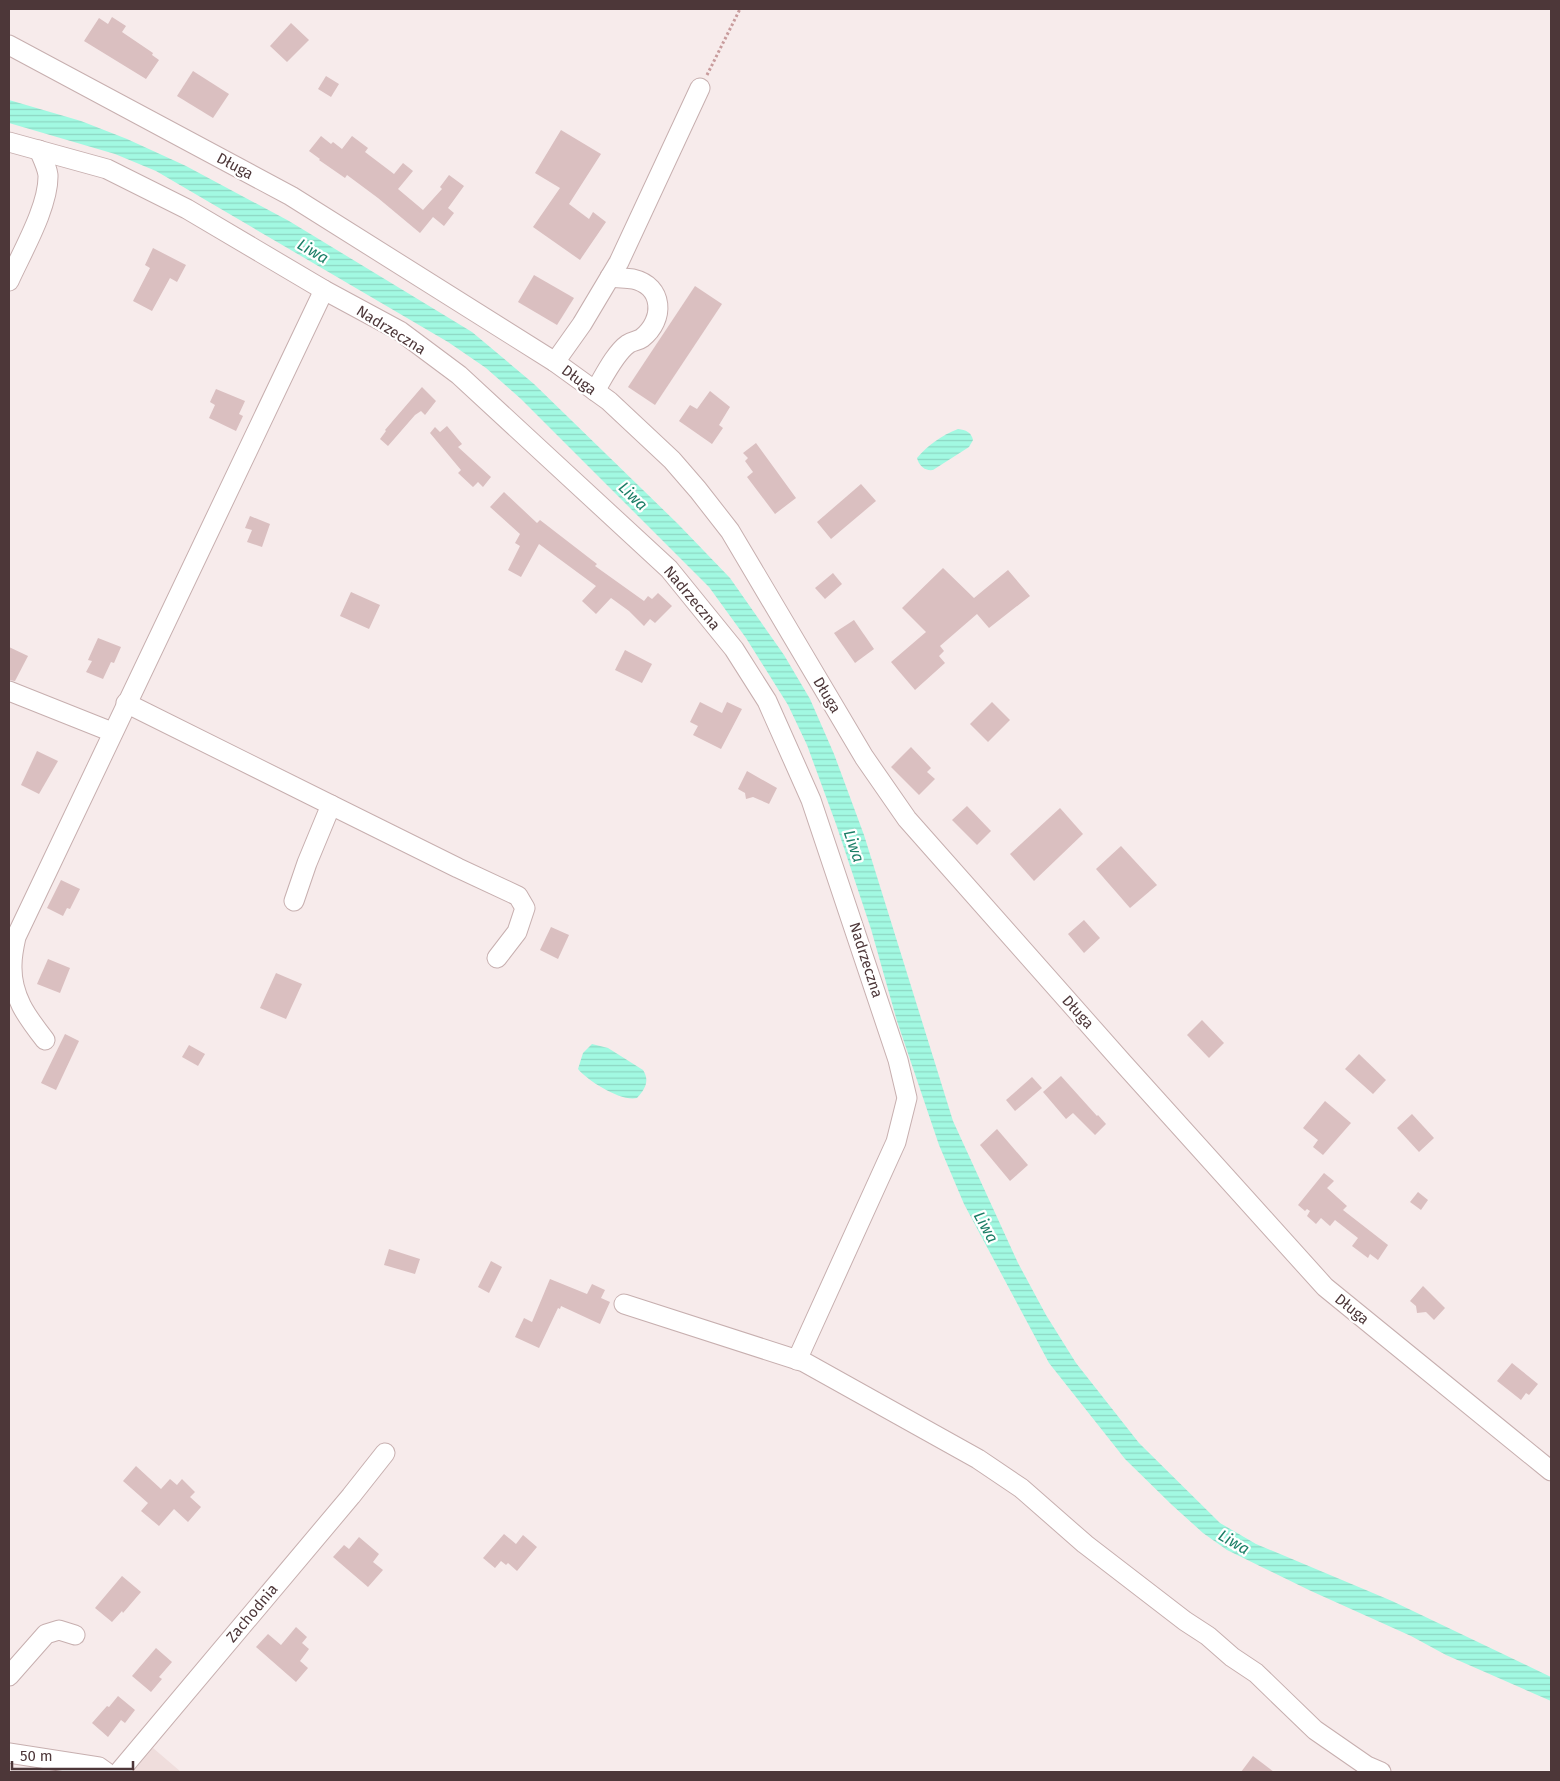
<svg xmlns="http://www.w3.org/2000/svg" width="1560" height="1781" font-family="'Fira Sans',sans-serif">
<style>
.residential{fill:#efdddc}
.water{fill:url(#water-rules)}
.building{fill:#dabfc0}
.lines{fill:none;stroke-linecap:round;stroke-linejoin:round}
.minor-casing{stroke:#c7afaf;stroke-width:21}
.path{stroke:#c89b9c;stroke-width:3;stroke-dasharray:2.5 2.5;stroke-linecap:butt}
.minor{stroke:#fff;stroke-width:19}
.labels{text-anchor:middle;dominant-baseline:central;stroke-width:4.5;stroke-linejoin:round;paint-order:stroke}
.street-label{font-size:15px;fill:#4d3739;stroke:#fff}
.water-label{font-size:16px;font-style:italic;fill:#1b7e66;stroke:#fff}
</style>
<defs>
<pattern id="water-rules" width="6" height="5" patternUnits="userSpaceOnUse" patternTransform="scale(1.25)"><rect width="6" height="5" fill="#a2f9e2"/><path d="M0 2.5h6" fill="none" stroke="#8dd6c3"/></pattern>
</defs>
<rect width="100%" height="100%" fill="#f7ebeb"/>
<path class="residential" d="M153,1748l28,24h-48z"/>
<g class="water">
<path d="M9,100l72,21 46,18 59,27 103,55 183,111 62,52 144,140 52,54 54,77 26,44 24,55 30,81 89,286 65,142 28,52 30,48 63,80 81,80 36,21 136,57 159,76v24l-105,-46 -35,-19 -100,-45 -84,-41 -24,-17 -31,-28 -47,-46 -76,-96 -85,-159 -25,-59 -42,-124 -26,-92 -35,-105 -29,-79 -19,-40 -42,-67 -37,-51 -188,-188 -35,-31 -38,-26 -292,-171 -41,-17 -106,-31z"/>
<path d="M958,429c8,1 13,3 15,11l-4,7 -36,23c-8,1 -14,-4 -16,-12 11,-13 25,-23 41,-29z"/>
<path d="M592,1044l16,4 35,22c7,11 2,19 -6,28 -16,4 -49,-17 -59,-29l5,-16z"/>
</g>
<g class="building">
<path d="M112,17l14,9 -4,6 31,21 -1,2 7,5 -13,19 -62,-38 15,-23 9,6z"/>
<path d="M291,23l18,17 -22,22 -17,-16z"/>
<path d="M193,71l36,23 -16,24 -36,-22z"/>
<path d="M326,76l13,8 -8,13 -13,-8z"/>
<path d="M561,130l40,24 -32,50 20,15 4,-7 13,10 -26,38 -47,-33 27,-39 -25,-15z"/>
<path d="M321,136l10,8 2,-2 9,7 10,-13 16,12 -3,4 29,22 9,-11 10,8 -15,18 25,21 19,-21 -2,-2 9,-12 15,11 -16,22 6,5 -10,13 -11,-9 -13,16 -42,-35 -31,-23 -2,3 -26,-18 1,-1 -11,-8z"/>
<path d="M153,248l33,17 -9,17 -7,-4 -18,33 -19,-10 17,-33 -5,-3z"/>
<path d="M534,275l40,23 -17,27 -39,-23z"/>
<path d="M695,286l27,18 -67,101 -27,-18z"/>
<path d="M422,387l14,14 -11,14 -4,-4 -6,4 -27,31 -8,-7 6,-8 -1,-1z"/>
<path d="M216,389l29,12 -6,13 4,2 -7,15 -27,-13 6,-13 -5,-3z"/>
<path d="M710,391l20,16 -11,18 4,3 -11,16 -33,-23 11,-16 7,4z"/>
<path d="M447,426l15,18 -4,3 33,30 -8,10 -5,-5 -5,5 -15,-14 3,-3 -31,-37 5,-6 5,5z"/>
<path d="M756,443l40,55 -21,16 -28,-37 6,-5 -8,-11 3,-3 -5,-5z"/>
<path d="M861,484l15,17 -45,38 -14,-17z"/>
<path d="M504,492l33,31 3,-3 57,44 -2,2 49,35 4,-5 4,3 6,-6 14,13 -17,17 -5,-4 -6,7 -15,-15 -18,-13 -15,16 -14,-13 14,-15 -57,-42 -18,33 -13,-7 12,-24 -5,-3 5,-9 -30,-27z"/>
<path d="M250,516l20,8 -8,23 -15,-5 5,-12 -7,-2z"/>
<path d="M943,568l31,30 34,-28 22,26 -41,32 -12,-14 -37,32 4,5 -5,5 6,7 -30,27 -24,-28 35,-30 -24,-24z"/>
<path d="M833,573l9,11 -17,15 -10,-11z"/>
<path d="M351,592l29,13 -11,24 -29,-13z"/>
<path d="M854,620l20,29 -19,14 -21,-30z"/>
<path d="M98,638l23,9 -7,16 -3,-1 -8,17 -17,-7 6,-11 -4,-1z"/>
<path d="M9,647l19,9 -13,25 -6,-1z"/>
<path d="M625,650l27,14 -10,19 -27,-13z"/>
<path d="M700,702l22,11 5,-11 15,7 -21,40 -28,-14 5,-9 -8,-4z"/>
<path d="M992,702l18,18 -22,22 -18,-18z"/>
<path d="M911,747l20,21 -4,4 8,7 -16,16 -28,-28z"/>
<path d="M37,751l21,10 -19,33 -18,-9z"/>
<path d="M747,771l30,17 -8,16 -16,-7 -7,2 -1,-6 -7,-4z"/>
<path d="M967,806l24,25 -14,14 -25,-25z"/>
<path d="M1060,808l23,26 -49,47 -24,-27z"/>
<path d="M1121,846l36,39 -27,23 -34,-39z"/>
<path d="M61,880l19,9 -10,20 -3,-1 -4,8 -16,-8z"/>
<path d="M1084,920l16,18 -16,15 -16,-19z"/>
<path d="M551,927l18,8 -11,24 -18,-9z"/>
<path d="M48,959l22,9 -10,25 -23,-9z"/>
<path d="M276,973l26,11 -16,35 -26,-11z"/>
<path d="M1202,1020l22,23 -15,15 -22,-23z"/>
<path d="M65,1034l14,7 -23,49 -15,-7z"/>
<path d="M189,1045l16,9 -7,12 -16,-9z"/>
<path d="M1359,1054l27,26 -13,14 -28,-25z"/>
<path d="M1061,1076l36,40 1,-1 8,9 -11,11 -22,-22 -7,6 -23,-27z"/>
<path d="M1032,1077l10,11 -27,23 -9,-11z"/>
<path d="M1325,1101l26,22 -28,32 -10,-8 5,-7 -15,-12z"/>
<path d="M1412,1114l22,24 -15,14 -22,-24z"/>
<path d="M997,1129l31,36 -18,16 -30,-36z"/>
<path d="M1324,1173l10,8 -7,7 20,18 -4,4 45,35 -10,15 -8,-6 -2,4 -16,-12 6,-8 -23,-18 -5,6 -9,-8 -5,6 -9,-8 3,-5 -3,-2 -2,2 -7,-6z"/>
<path d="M1418,1192l10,8 -7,10 -11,-8z"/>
<path d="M389,1249l31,10 -5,15 -31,-9z"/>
<path d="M491,1261l11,6 -13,26 -11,-6z"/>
<path d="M550,1279l37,15 5,-10 13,6 -4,8 9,4 -10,22 -39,-18 -1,3 -2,-1 -19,40 -24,-11 9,-19 8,4z"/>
<path d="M1423,1286l22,22 -11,12 -8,-8 -9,1 -1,-7 -6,-5z"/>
<path d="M1512,1363l26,21 -9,11 -3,-2 -5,7 -24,-19z"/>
<path d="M136,1466l25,23 9,-10 7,6 5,-6 13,13 -5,5 11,10 -13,15 -14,-13 -15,17 -18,-15 7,-8 -25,-22z"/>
<path d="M504,1534l12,10 7,-9 14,12 -20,24 -9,-8 -2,2 -5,-4 -6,7 -12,-10z"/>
<path d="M359,1537l20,17 -6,8 10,8 -15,17 -35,-30 11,-12 5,4z"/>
<path d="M122,1576l19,16 -18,21 -1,-2 -10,11 -17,-14z"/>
<path d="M296,1627l11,10 -5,6 7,6 -9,12 8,7 -12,14 -40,-35 12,-13 13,11z"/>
<path d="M156,1648l16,14 -13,15 3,2 -11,13 -19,-16z"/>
<path d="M118,1696l17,14 -10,13 -4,-3 -13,17 -16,-14 15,-17 2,1z"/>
<path d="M1253,1756l21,16h-33z"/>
</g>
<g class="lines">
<defs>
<g id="minor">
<path d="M9,45l282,151 264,166 54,39 63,59 26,30 32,41 134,226 43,62 216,244 202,224 226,184"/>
<path d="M9,142l98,27 80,40 137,81 76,41 59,44 210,194 65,80 33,52 44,99 87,260 9,38 -11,44 -99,218"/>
<path d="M9,281c13,-29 40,-75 39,-106 -1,-8 -6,-18 -9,-25"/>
<path d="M555,362l27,-38 37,-62 81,-174"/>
<path d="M595,391c8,-13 20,-38 33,-47 4,-3 10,-3 14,-6 23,-18 22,-52 -9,-59 -8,-1 -16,-1 -23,-2"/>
<path d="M9,691l103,41"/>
<path d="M126,703l205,102 -24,58 -13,38"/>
<path d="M331,805l127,63 60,28 7,12 -8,24 -20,26"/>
<path d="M45,1040c-18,-23 -34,-44 -33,-75 0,-9 2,-19 4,-28l308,-647"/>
<path d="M624,1304l180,58 174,97 43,29 64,56 100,77 23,15 24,21 24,16 59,57 52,36 14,6"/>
<path d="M9,1676l37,-42 13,-4 16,5"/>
<path d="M9,1753l90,14 7,5"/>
<path d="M119,1772l232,-276 34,-43"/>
</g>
</defs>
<use href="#minor" class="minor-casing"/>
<path class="path" d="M707,75l33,-66"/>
<use href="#minor" class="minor"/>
</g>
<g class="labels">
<g class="street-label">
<text transform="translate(235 166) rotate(28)">Długa</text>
<text transform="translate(391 330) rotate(32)">Nadrzeczna</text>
<text transform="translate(579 380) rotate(37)">Długa</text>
<text transform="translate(692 598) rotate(50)">Nadrzeczna</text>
<text transform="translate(827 695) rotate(59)">Długa</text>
<text transform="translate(866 960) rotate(72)">Nadrzeczna</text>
<text transform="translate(1078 1012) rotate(48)">Długa</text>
<text transform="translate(1352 1309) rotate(39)">Długa</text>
<text transform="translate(252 1613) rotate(-50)">Zachodnia</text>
</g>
<g class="water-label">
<text transform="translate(313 251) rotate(30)">Liwa</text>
<text transform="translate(633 496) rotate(44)">Liwa</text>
<text transform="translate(854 846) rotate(71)">Liwa</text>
<text transform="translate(986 1227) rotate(61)">Liwa</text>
<text transform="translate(1234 1542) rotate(30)">Liwa</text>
</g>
</g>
<rect width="1560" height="1781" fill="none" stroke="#4d3739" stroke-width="20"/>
<path d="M12 1761v8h121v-8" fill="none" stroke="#4d3739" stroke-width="2.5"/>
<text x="20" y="1761" font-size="15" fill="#4d3739" stroke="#ffffff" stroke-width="4" paint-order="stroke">50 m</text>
</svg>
